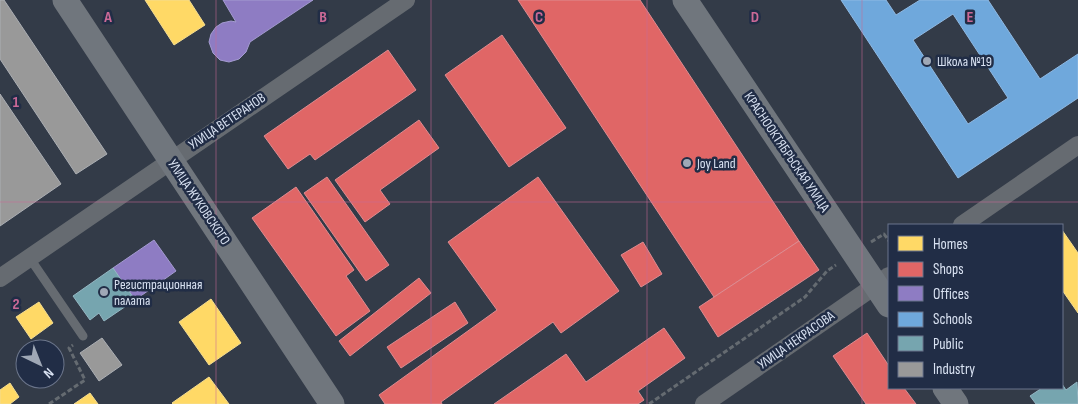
<svg xmlns="http://www.w3.org/2000/svg" width="1078" height="404" font-family="'Sofia Sans Condensed',sans-serif">
<style>
.homes{fill:#ffd966;stroke:#f4dc90}
.shops{fill:#e06666;stroke:#de8b90}
.offices{fill:#8e7cc3;stroke:#a49bd1}
.schools{fill:#6fa8dc;stroke:#8fb9e3;fill-rule:evenodd}
.public{fill:#76a5af;stroke:#94b7c3}
.industry{fill:#999;stroke:#acafb4}
.lines{fill:none;stroke-linecap:round;stroke-linejoin:round}
.path{stroke:#656b71;stroke-width:3;stroke-dasharray:5 2.5;stroke-linecap:butt}
.lane{stroke:#666b71;stroke-width:9}
.street{stroke:#666b71;stroke-width:18}
.secondary{stroke:#70767d;stroke-width:25}
.grid{fill:none;stroke:#cb6997;stroke-width:1;stroke-opacity:0.55}
.poi-dot{fill:#9fa8b6;stroke:#212d46;stroke-width:2}
.labels{text-anchor:middle;dominant-baseline:central;stroke-width:5;stroke-linejoin:round;paint-order:stroke}
.poi-label{font-size:14px;fill:#d9e2f2;stroke:#212d46;text-anchor:start}
.street-label{font-size:14px;fill:#d9e2f2;stroke:#212d46}
.grid-label{font-size:16px;text-anchor:middle;font-weight:bold;fill:#cb6997;stroke:#212d46;stroke-width:5;stroke-linejoin:round;paint-order:stroke}
</style>
<rect width="100%" height="100%" fill="#333b48"/>
<g class="homes">
<path d="M145,0h44l16,25 -31,20z"/>
<path d="M1062,230l16,23v60l-16,-23z"/>
<path d="M211,299l30,44 -32,22 -30,-43z"/>
<path d="M39,302l14,21 -22,16 -15,-22z"/>
<path d="M209,377l20,27h-56l-1,-1z"/>
<path d="M10,383l9,14 -9,7h-10v-14z"/>
<path d="M90,393l8,11h-24z"/>
</g>
<g class="shops">
<path d="M518,0h122l159,241 -85,56z"/>
<path d="M502,35l64,93 -57,39 -64,-92z"/>
<path d="M388,50l28,40 -101,70 -5,-6 -22,15 -24,-33z"/>
<path d="M419,120l20,28 -59,42 10,14 -25,18 -30,-42z"/>
<path d="M327,177l62,88 -23,16 -62,-88z"/>
<path d="M538,177l81,114 -58,42 -8,-11 -112,80 1,2h-57l-6,-9 118,-85 -49,-68z"/>
<path d="M296,187l58,83 -8,6 24,35 -34,25 -84,-118z"/>
<path d="M799,241l20,29 -101,67 -19,-30z"/>
<path d="M643,242l19,32 -21,13 -20,-32z"/>
<path d="M419,278l12,15 -81,63 -11,-15z"/>
<path d="M455,302l13,21 -67,45 -14,-21z"/>
<path d="M664,328l21,30 -47,33 6,9 -6,4h-144l72,-50 20,28z"/>
<path d="M867,333l22,33v22h15l12,16h-50l-33,-48z"/>
</g>
<g class="offices">
<path d="M223,0h90l-63,42 -4,10 -7,7 -10,3 -9,-2 -7,-7 -4,-11 2,-8 5,-7 6,-4 9,-2 5,1z"/>
<path d="M154,240l22,31 -41,29 -22,-32z"/>
</g>
<path class="schools" d="M841,0h45l10,15 24,-15h68l52,79 38,-25v44l-120,80zM953,14l55,84 -40,26 -55,-84z"/>
<g class="public">
<path d="M113,268l22,32 -31,21 -5,-8 -9,7 -17,-24z"/>
<path d="M1077,382l1,22h-42l-6,-8 12,-8h20v-4l4,6z"/>
</g>
<g class="industry">
<path d="M0,0h4l103,154 -31,20 -76,-115z"/>
<path d="M0,94l61,90 -61,42z"/>
<path d="M102,338l20,27 -23,16 -19,-28z"/>
</g>
<g class="lines">
<g class="path">
<path d="M871,242l13,-8 5,7"/>
<path d="M49,404l36,-24 -16,-32 4,-3"/>
<path d="M649,404l156,-107 22,-26 9,-6"/>
</g>
<path class="lane" d="M29,257l54,79"/>
<g class="street">
<path d="M962,225l116,-80"/>
<path d="M0,278l406,-278"/>
<path d="M704,404l185,-128"/>
</g>
<g class="secondary">
<path d="M65,0l267,404"/>
<path d="M685,0l204,305"/>
<path d="M945,388l11,16"/>
</g>
</g>
<path class="grid" d="M216,0v404M431,0v404M647,0v404M862,0v404M0,202h1078"/>
<g class="poi-dot">
<circle cx="927" cy="61" r="5"/>
<circle cx="687" cy="163" r="5"/>
<circle cx="104" cy="292" r="5"/>
</g>
<g class="labels">
<g class="poi-label">
<text x="937" y="61">Школа №19</text>
<text x="697" y="163">Joy Land</text>
<text x="114" y="284">Регистрационная<tspan x="114" dy="16">палата</tspan></text>
</g>
<g class="street-label">
<text transform="translate(227 121) rotate(-34)">УЛИЦА ВЕТЕРАНОВ</text>
<text transform="translate(787 152) rotate(56)">КРАСНООКТЯБРЬСКАЯ УЛИЦА</text>
<text transform="translate(199 202) rotate(56)">УЛИЦА ЖУКОВСКОГО</text>
<text transform="translate(796 340) rotate(-35)">УЛИЦА НЕКРАСОВА</text>
</g>
</g>
<g class="grid-label">
<text x="108" y="22">A</text>
<text x="323" y="22">B</text>
<text x="539" y="22">C</text>
<text x="755" y="22">D</text>
<text x="970" y="22">E</text>
<text x="16" y="107">1</text>
<text x="16" y="309">2</text>
</g>
<rect x="888" y="224" width="175" height="165" fill="#212d46" stroke="#6b758b"/>
<rect x="898" y="236" width="25" height="15" fill="#ffd966" stroke="#6b758b"/>
<text x="933" y="249" font-size="15" fill="#d9e2f2">Homes</text>
<rect x="898" y="262" width="25" height="15" fill="#e06666" stroke="#6b758b"/>
<text x="933" y="274" font-size="15" fill="#d9e2f2">Shops</text>
<rect x="898" y="286" width="25" height="15" fill="#8e7cc3" stroke="#6b758b"/>
<text x="933" y="299" font-size="15" fill="#d9e2f2">Offices</text>
<rect x="898" y="312" width="25" height="15" fill="#6fa8dc" stroke="#6b758b"/>
<text x="933" y="324" font-size="15" fill="#d9e2f2">Schools</text>
<rect x="898" y="336" width="25" height="15" fill="#76a5af" stroke="#6b758b"/>
<text x="933" y="349" font-size="15" fill="#d9e2f2">Public</text>
<rect x="898" y="362" width="25" height="15" fill="#999999" stroke="#6b758b"/>
<text x="933" y="374" font-size="15" fill="#d9e2f2">Industry</text>
<g transform="translate(40 364) rotate(137)"><circle r="24" fill="#212d46" stroke="#6b758b"/>
<path d="M0-4L9 19L0 12L-9 19Z" fill="#9fa8b6"/>
<text y="-8" font-size="14" font-weight="bold" text-anchor="middle" fill="#d9e2f2">N</text>
</g>
</svg>
